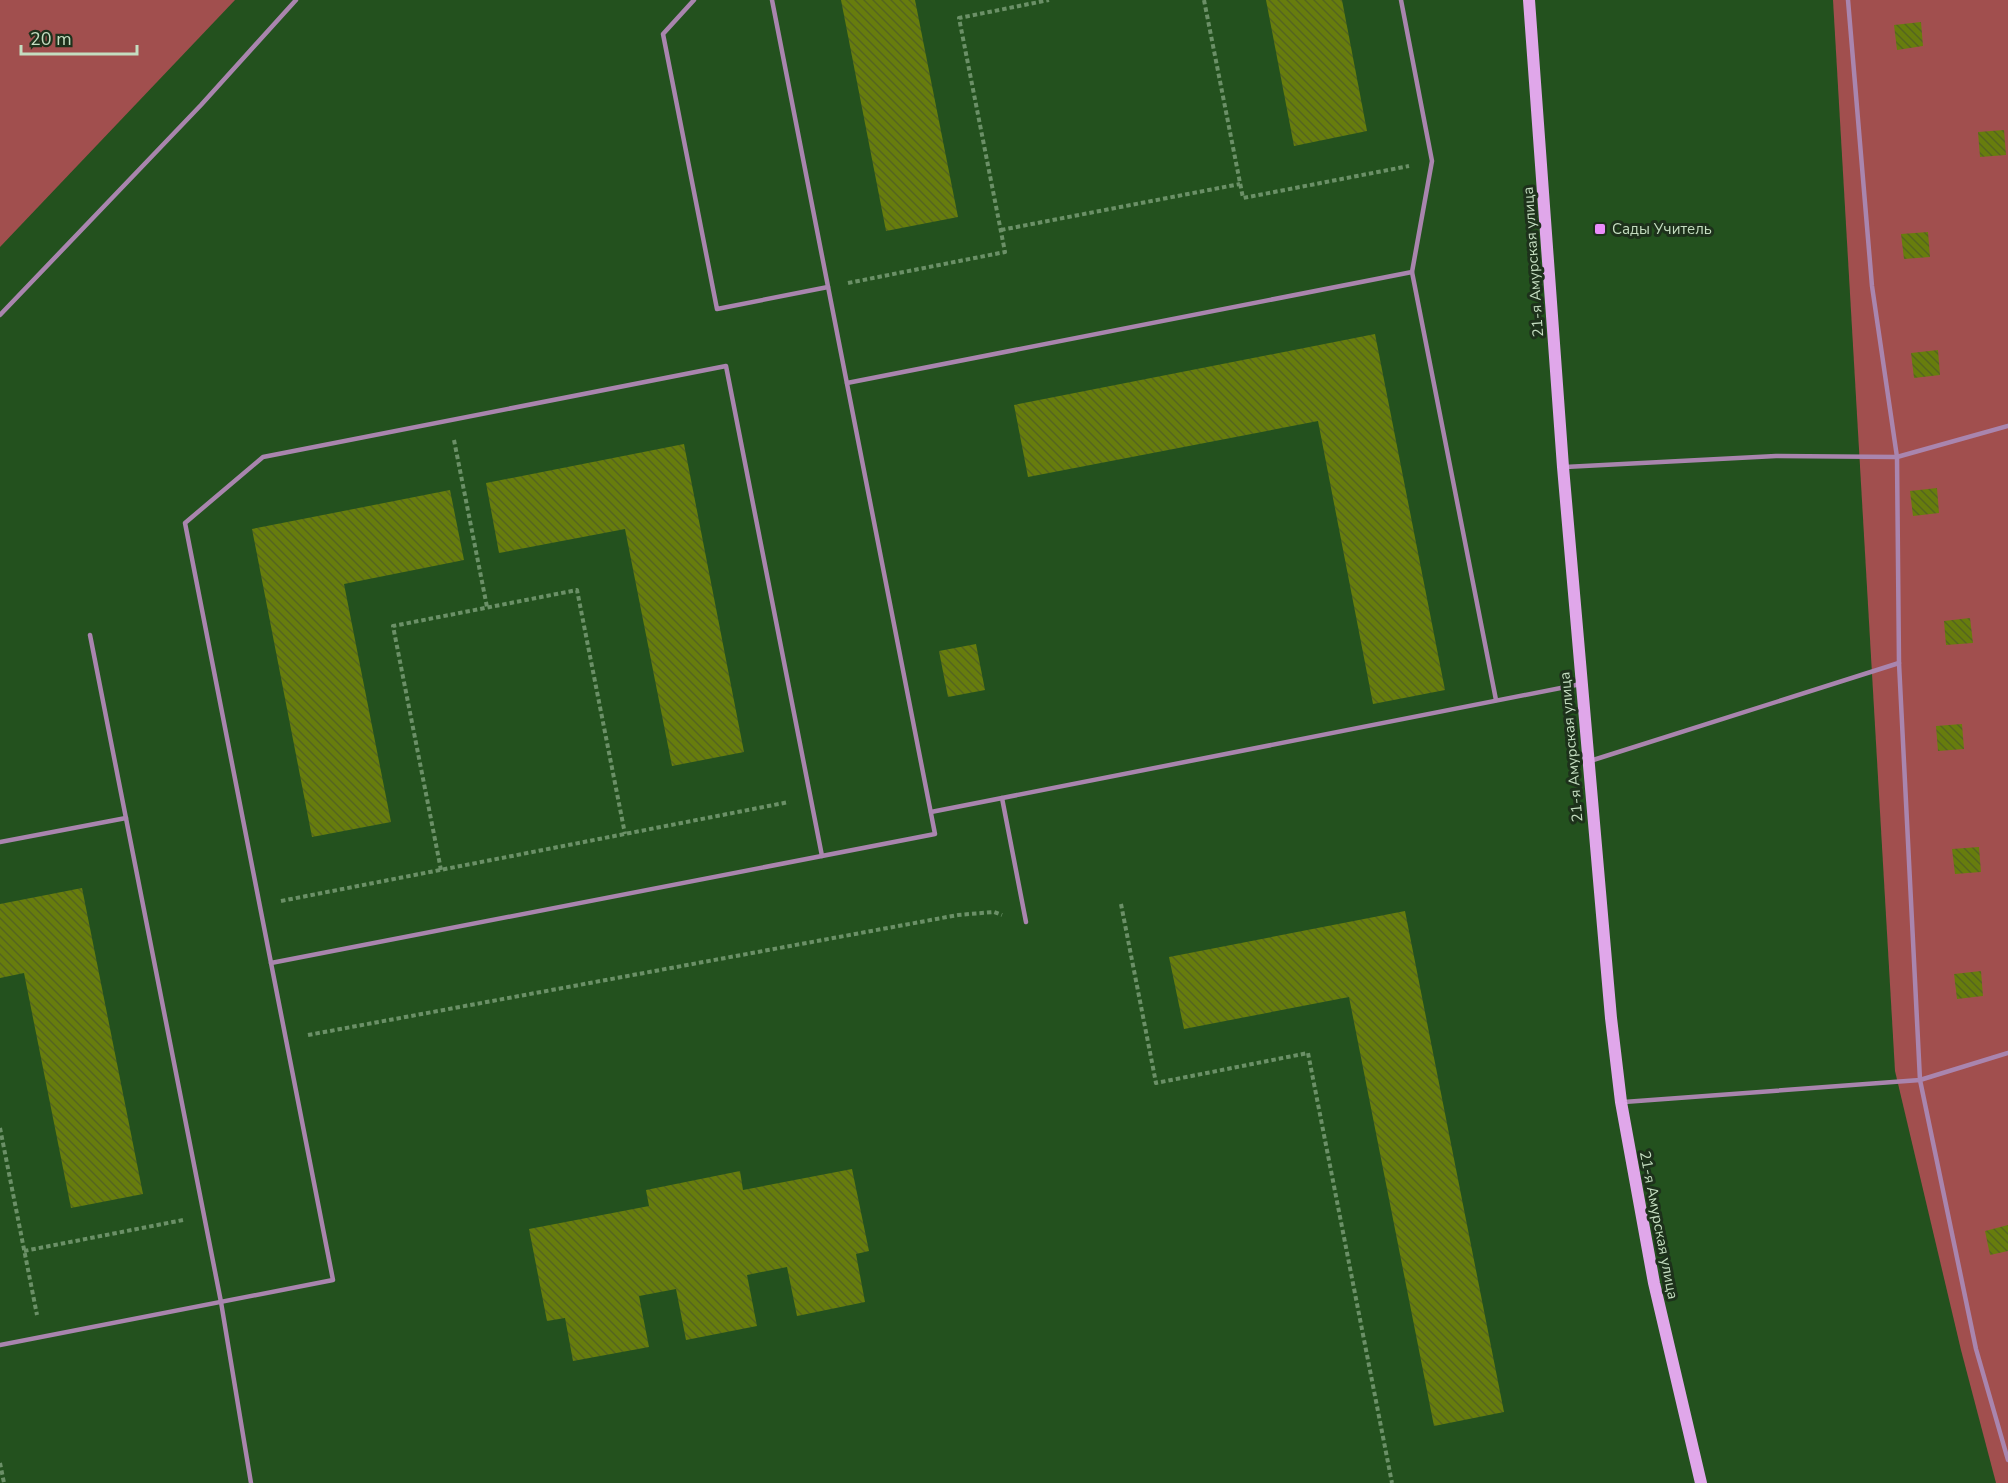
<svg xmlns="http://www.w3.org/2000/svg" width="2008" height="1483" font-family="'Nunito Sans',sans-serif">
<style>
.green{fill:#a14f4e}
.building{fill:url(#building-back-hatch)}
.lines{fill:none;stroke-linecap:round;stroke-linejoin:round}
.path{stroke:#6b9067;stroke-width:4;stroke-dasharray:4.5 3;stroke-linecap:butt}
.service{stroke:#a985ae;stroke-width:4.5}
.secondary{stroke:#e0a7ea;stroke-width:12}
.poi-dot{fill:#eb8dfb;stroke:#1d311b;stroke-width:2}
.labels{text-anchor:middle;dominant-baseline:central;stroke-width:6;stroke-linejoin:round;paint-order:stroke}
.poi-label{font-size:15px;fill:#c4ddc0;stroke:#1d311b;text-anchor:start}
.street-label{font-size:15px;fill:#c4ddc0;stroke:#1d311b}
</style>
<defs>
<pattern id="building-back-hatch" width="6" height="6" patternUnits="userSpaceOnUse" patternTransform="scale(1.5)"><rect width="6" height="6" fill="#677d0d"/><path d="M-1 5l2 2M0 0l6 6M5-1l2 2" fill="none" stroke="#55651f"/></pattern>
</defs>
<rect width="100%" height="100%" fill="#23511e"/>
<g class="green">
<path d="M0,0h235l-235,247z"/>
<path d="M1833,0h175v1483h-12l-35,-133 -66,-279z"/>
</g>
<g class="building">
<path d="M841,0h74l43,217 -72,14z"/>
<path d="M1266,0h76l25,131 -73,15z"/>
<path d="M1921,22l2,24 -26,4 -3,-25z"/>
<path d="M2004,130l2,25 -26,2 -2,-25z"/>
<path d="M1928,232l2,25 -26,2 -3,-25z"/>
<path d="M1375,334l70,356 -72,14 -55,-283 -290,56 -14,-72z"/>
<path d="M1938,350l2,25 -26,3 -3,-25z"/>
<path d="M684,444l60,308 -72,14 -47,-237 -126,24 -13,-70z"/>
<path d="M1937,488l2,25 -26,3 -3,-25z"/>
<path d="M450,490l14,70 -120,24 47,238 -79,15 -60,-308z"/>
<path d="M1970,618l3,25 -27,2 -2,-24z"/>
<path d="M976,644l9,46 -37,7 -9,-46z"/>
<path d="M1962,724l2,25 -26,2 -2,-25z"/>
<path d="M1979,847l2,25 -26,2 -3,-25z"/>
<path d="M82,888l61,306 -72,14 -47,-235 -24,5v-74z"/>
<path d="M1405,911l99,501 -70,14 -85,-429 -165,32 -15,-72z"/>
<path d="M1981,971l2,25 -26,3 -3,-25z"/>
<path d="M852,1169l17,82 -13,3 9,48 -68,14 -10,-49 -40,8 10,51 -71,14 -10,-51 -37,7 10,51 -76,14 -8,-43 -18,3 -18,-92 120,-23 -3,-16 94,-19 3,19z"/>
<path d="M2008,1225v26l-18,4 -5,-24z"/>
</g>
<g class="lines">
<g class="path">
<path d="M1204,0l39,198 166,-32"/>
<path d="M1001,230l239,-46"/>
<path d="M848,283l157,-31 -46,-234 90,-18"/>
<path d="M454,440l33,167"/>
<path d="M441,870l-48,-244 184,-36 48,244"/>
<path d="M281,901l508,-99"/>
<path d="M1121,904l35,179 152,-30 84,430"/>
<path d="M308,1035l650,-120 36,-3 8,3"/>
<path d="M0,1128l37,187"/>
<path d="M24,1251l159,-31"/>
<path d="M0,1463l4,20"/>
</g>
<g class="service">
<path d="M694,0l-31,34 54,275 111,-22"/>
<path d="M1401,0l31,161 -20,111 84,428"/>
<path d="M0,315l201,-210 95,-105"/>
<path d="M847,383l565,-111"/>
<path d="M1565,467l211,-11 121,1 111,-31"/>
<path d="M90,635l131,667 30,181"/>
<path d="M1590,761l309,-98"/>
<path d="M1002,798l24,124"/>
<path d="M931,812l650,-128"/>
<path d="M0,842l126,-24"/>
<path d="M271,963l664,-129 -163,-834"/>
<path d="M2008,1053l-88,27 56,269 32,111"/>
<path d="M1624,1102l296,-22 -21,-417 -2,-206 -25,-171 -24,-286"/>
<path d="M0,1345l333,-65 -148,-757 78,-66 463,-91 96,490"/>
</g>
<path class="secondary" d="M1529,0l34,467 48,551 10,84 33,181 47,200"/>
</g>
<rect class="poi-dot" x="1594" y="223" width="12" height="12" rx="3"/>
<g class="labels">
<g class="poi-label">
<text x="1612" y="229">Сады Учитель</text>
</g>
<g class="street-label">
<text transform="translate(1533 262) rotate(-94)">21-я Амурская улица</text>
<text transform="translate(1571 747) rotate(-95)">21-я Амурская улица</text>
<text transform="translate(1659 1225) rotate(79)">21-я Амурская улица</text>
</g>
</g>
<path d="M21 45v9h116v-9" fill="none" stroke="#c4ddc0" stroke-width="3"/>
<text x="30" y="45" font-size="18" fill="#c4ddc0" stroke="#1d311b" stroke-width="4.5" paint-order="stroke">20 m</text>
</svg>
